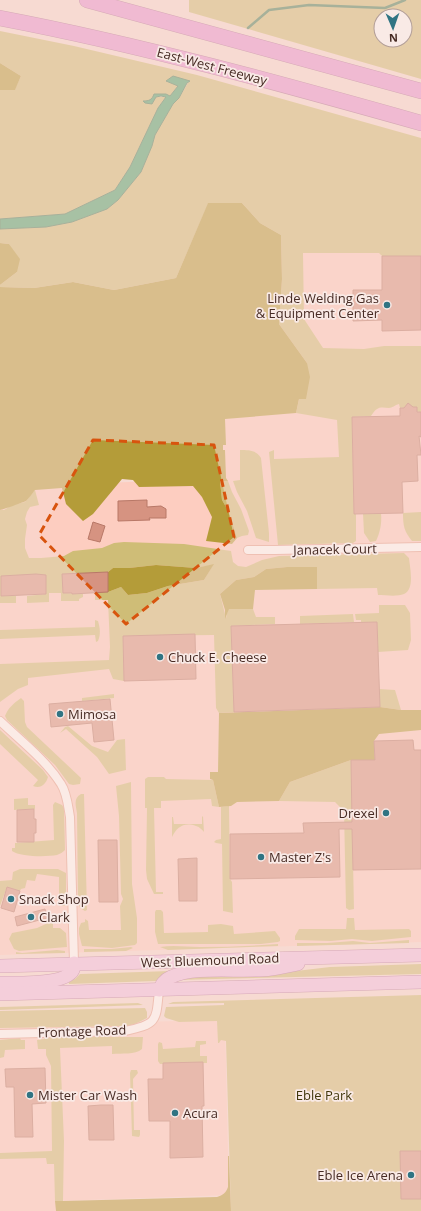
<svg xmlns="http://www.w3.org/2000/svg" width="421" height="1211" font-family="'Open Sans',sans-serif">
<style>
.built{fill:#fdcdc0}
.green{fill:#cfbd77;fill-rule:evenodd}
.forest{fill:#b49c39}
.water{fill:#45a26d;stroke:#467e57}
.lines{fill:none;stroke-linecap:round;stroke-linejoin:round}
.stream{stroke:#467e57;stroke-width:2.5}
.building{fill:#d69381;stroke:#b87867}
.street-casing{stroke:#e4a08e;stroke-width:10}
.primary-casing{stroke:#ae6f96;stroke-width:14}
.highway-casing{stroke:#ae6f96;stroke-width:16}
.street{stroke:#fff;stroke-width:8}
.primary{stroke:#f0bee5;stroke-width:13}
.highway{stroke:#e693d3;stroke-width:15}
.marked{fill:none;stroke:#d8540e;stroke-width:3;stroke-dasharray:8 5;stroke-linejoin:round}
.poi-dot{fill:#307483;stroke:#f9eae6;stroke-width:1.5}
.labels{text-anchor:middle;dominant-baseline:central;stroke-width:3.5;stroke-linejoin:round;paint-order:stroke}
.street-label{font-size:13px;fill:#472b24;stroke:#f9eae6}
.poi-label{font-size:13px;fill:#472b24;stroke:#f9eae6;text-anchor:start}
.park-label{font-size:13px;fill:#41370c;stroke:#f9eae6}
</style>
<rect width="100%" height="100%" fill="#f7dad2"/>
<g class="built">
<path d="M287,213h134v729l-421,13v-468l206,-8z"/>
<path d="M225,1020l4,175 -171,6v10h-58v-186z"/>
</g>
<g class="green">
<path d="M189,0h232v79l-232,-67zM381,16h24v24h-24z"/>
<path d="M0,31l74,15 123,29 224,63v118h-39l-3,-3h-76l1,66 19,29 41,1 20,-3h37v66c-7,0 -14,-5 -21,-4l-1,-4c-4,1 -7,4 -10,4 -10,-1 -12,-1 -18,8l-19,1 2,97h2v27l-3,2 -75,2 -9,-93 5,-2v9l65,-2 -2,-37 -41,-7 11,-50 -28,-39 3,-45 -1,-44 -21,-12 -18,-20 -34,1 -32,74 -62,12 -41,-8 -39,6 -34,-1v-2l17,-13 -8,-28 -9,-1v-14l46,-2 26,-5 35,-13 11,-9 23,-28 11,-26 3,-11 18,-31 6,-6 10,-17 -16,-4 -6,4 11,5 -8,10 -10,-2 -14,9 10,-6h10l-8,11 -28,59 -15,23 -50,24 -65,5v-129l15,-1 6,-13 -21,-13z"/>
<path d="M240,450c9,0 16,0 21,8l8,75v9l-13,-4 -9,-27 -10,-19 -4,-11 7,-1z"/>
<path d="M220,481h8l4,11 9,17 8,22 -1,4 -6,1 -5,2 -8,-26 -7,-12z"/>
<path d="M35,490l4,15 -9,2 -3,5 -2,7 2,6 -2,14v9l4,10h12l23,-2 9,-5 29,-3 12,-5 10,-1 60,2 47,7 2,11 5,4 8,1 16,-7 17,-4 125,-3 5,5c1,10 6,31 -5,36 -7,3 -19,1 -26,1l-1,-7 -60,1v-22h-30l-21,2 -12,8 -18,3 -16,14 6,24 2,-9h25l3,8h19v7l-44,2 3,86 -15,1 -3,-5 -2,-73 -91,1 1,45 -11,-2 -4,-10 -81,9v7l-10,4 -18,13v-38l109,-4 1,-13 -2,-47h-13v-8h13l13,-5 7,8 19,-2 21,-7 36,-6 9,-15 -17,3 -40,-3 -27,3h-16l-5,4 -45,2v19l20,1v3l-4,2v2h-18v-8h-12v9l-22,1v-7l19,-2v-19l-45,1v20h15v7h-16v-93h4l8,-5 13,-3z"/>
<path d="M421,512v29h-9c-8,-10 -9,-15 -9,-28z"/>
<path d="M381,513c1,11 -1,19 -5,28l-6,1 -6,-9 -1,-19z"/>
<path d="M379,605h26l5,8 1,27 -3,10 -30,2 -1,-30h-16v-2h-5l-1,-6 24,-1z"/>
<path d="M353,614l1,8 -54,2v-8z"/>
<path d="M95,620l3,1c2,7 3,13 0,20l-2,1 -1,-7 -95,4v-9l95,-3z"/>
<path d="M379,689l16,1 6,20 -21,-3z"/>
<path d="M114,694v4l-32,3v-3z"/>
<path d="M21,698l3,3 1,21 2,5 54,51 -1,6 -7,1 -4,-1 -14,-19 -48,-45 -2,-4c3,-8 9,-13 16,-18z"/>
<path d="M68,726l24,20 16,6 9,-12 8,-1 1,31 -17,4 -12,-17 -31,-28 -6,4 5,-6z"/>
<path d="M0,730l43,40 5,7c-2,7 -7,12 -15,9l5,-6 -38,-36z"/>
<path d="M351,760l3,149 -5,1 -3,-2 -2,-97 -9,-9 -56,-1 11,-19z"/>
<path d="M148,777h16l2,2 47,1 6,27 -7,-1 -1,-7 -50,2v7h-7l2,84h7v2h-9l-7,-15 -1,-9 1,-62h-2v-29z"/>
<path d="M131,782l1,102 5,34v25l-2,2 -23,3 -30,-2 -3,-12v-6l2,-5 4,-1v-3l3,2 1,9h32l-1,-24 3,-7 -2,-5 -2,-78 -3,-30z"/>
<path d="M81,794h3l3,116 -2,1 -5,-3 -2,-6 -1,-89c-1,-7 -4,-15 4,-19z"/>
<path d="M28,798v7h7v4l-21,1v-11z"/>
<path d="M55,802l7,3 2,3 1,42c-2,2 -5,4 -8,5 -10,2 -37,2 -45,-4v-3h3v-5l39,-3 -1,-35z"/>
<path d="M229,806l1,73 2,3 1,31 -10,-2 -1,-67 -6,-1 -2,-1 2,-2 5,-1v-32z"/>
<path d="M203,816l1,16c-2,-2 -4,-5 -8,-6 -12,-4 -19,1 -24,11v-20h1l1,7h28v-7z"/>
<path d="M20,869h38l8,4v32l-3,1 -4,-3v-26l-22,-3 -2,7 -8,-1 -2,8 -4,1 -1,2 -13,-4 -7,19v-25l12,-1 1,-8z"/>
<path d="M156,910h5l2,2 1,21 44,-1v-7l13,-1 12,2 1,8 41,-3 5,7v3l-2,1 -17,2h-103l-3,-12v-20z"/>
<path d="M347,918h7l1,12 54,-1 2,2v6l-39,4 -20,-2 -21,2 -36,-1v-4l4,-7h47z"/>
<path d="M48,923h5v5h7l6,5 1,14 -48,4 -5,-2 -5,-10 3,-6 25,-5z"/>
<path d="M409,940v3l-112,3v-3h30l26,-2 17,2z"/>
<path d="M278,944v2l-110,4 -8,-3c14,-2 26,0 40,0 26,0 52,-1 78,-3z"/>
<path d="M131,947l2,1 -7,3 -42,1v-3h27z"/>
<path d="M57,950l8,1v2l-49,1v-2l6,1z"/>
<path d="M421,964v10l-245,6 6,-3 114,-6 34,-4z"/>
<path d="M170,971l-14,10 -87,3v-2l6,-3 5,-5z"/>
<path d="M421,995v216h-190l-5,-170 -5,-1 -2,3h-1l-1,-22 -38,1 -13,-4 -2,-2 2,-9 58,-2v-2l-56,1 5,-2z"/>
<path d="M138,1003l5,2 -143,5v-3z"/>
<path d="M145,1008l2,4v6l-12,6 -8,2 -127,2v-17z"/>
<path d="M44,1037h99l-1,12c-7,6 -20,4 -30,5v-8l-52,2 4,93 -1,60h-8l-1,-37h-7l-1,-6 -46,1v-6l52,-2 -1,-85 -5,-11v-6h-8l-1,-9 7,-1z"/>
<path d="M20,1038l1,2h4v9l-20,1 -1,7 -4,1v-18z"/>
<path d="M196,1041h10v3l-6,1v11h7v7l-47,1 -2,-3v-17l1,-2 3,1 1,6 32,-2z"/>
<path d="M131,1070h6l1,3 -5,6 1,51h6v5l-1,2 -7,-1 -2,-63z"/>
</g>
<g class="forest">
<path d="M0,63l21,13 -6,14h-15z"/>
<path d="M208,203h34l18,20 21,12 1,44 -3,45 28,39 3,14 -4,22h-7l-3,14 -71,6 1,26h-3v5h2l1,28 2,3h-8l2,19 7,12 8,26 -5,6 -26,-3 6,-24 -10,-20 -9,-11 -54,1 -6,-7 -11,-1 -29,35 -10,7 -17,-17 -4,-16 -27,2c-3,4 -6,8 -9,11 -2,1 -24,9 -26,9v-223l34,1 39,-6 41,8 62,-12z"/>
<path d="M0,243l9,1 11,15 -3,13 -17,13z"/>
<path d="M214,564l-10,16 -36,6 -21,7 -19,2 -7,-8 -13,5v-20l5,-4h16l27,-3 40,3z"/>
<path d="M287,567h30v22l-62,1 -2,19h-24l-4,10v-9l-5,-16 16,-14 18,-3 12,-8z"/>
<path d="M380,707l21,3h20v20l-42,4 -5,7 1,19h-24l-61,22 -11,19 -42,1 -6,4 -12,1 -6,-27 -3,-1v-7h8l1,-59z"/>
<path d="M228,1156h1l2,55h-175l-1,-10h8l154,-4c6,-2 9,-4 11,-10z"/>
</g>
<path class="water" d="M173,76l17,5 -3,2 -8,15 -6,6 -18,31 -3,11 -11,26 -23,28 -11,9 -35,13 -26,5 -46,2v-10l65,-5 50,-24 15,-23 28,-59 8,-11 -5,-1 -5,1 -4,7 -7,-1 -2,-2c6,0 9,-1 11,-7h12l4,2 8,-10 -12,-5z"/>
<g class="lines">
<path class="stream" d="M248,28l21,-18 40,-5 76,3 20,-8"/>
</g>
<g class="building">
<path d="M382,256h39v74l-39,1v-11l-29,1v-31h29z"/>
<path d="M408,403l5,4h4v5h4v25l-2,-1 2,19h-4l1,26 -16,1 1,31 -49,1 -2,-97 48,-1v-8h4z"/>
<path d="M147,500v7l14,-1 5,3v9h-17l1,2 -32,1v-20z"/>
<path d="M93,522l12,4 -5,16 -12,-3z"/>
<path d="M108,572v20l-36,2v-1h-9l-1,-19z"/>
<path d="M36,574l10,1v19l-45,2v-20z"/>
<path d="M377,622l3,85 -146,5 -3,-86z"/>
<path d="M195,634l1,45 -72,2 -1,-45z"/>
<path d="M110,699l4,41 -20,2 -2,-19 -41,4 -2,-23z"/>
<path d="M413,740l1,10h7v119l-68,1 -1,-41h-13l1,48 -110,2v-45l74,-1 -1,-10 49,-1 -1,-62h24l-1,-19z"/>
<path d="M34,809v10h2v14h-2v9h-17v-32z"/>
<path d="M98,840h19l1,62h-19z"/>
<path d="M197,858v43h-18l-1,-42z"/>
<path d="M7,887l13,4 -6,21 -13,-4z"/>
<path d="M45,909l2,9 -30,8 -2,-9z"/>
<path d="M203,1062l1,44h-2l1,51 -33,1v-37h-21l-1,-42h15v-16z"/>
<path d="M45,1068l1,35 -14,1 1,33h-18l-1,-50h-8l-1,-18z"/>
<path d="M101,1105h12l1,35h-25l-1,-34z"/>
<path d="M400,1151h21v48h-20z"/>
</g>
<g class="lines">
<defs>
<g id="street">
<path d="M248,550h27l146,-3"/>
<path d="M0,721c21,20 46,39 61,63 6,9 7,22 9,33l4,146"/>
<path d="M0,1034l125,-3c33,-7 31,-10 34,-41"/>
</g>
<g id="primary">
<path d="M0,966l421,-11"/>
<path d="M0,983c15,0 66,2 73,-13 1,-2 0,-4 1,-7"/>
<path d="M159,990c3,-6 5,-10 12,-13 25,-12 72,-4 100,-8 9,-1 18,-3 27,-5"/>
<path d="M0,994l421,-12"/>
</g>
<g id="highway">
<path d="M87,0l334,91"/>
<path d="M0,18c142,27 282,66 421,105"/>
</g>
</defs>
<use href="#street" class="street-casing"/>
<use href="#primary" class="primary-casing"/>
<use href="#highway" class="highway-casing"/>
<use href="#street" class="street"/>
<use href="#primary" class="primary"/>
<use href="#highway" class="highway"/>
</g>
<path d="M0 0H421V1211H0ZM93,440l121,5 20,92 -108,87 -87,-89z" fill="#f7dad2" fill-opacity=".55" fill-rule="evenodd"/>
<path class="marked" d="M93,440l121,5 20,92 -108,87 -87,-89z"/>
<g class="poi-dot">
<circle cx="387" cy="305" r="4"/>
<circle cx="160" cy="657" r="4"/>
<circle cx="60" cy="714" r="4"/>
<circle cx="386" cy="813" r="4"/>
<circle cx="261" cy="857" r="4"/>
<circle cx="11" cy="899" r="4"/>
<circle cx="31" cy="917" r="4"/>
<circle cx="30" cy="1095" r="4"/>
<circle cx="175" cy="1113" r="4"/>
<circle cx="411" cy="1175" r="4"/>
</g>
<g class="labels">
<g class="street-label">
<text transform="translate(212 66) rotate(15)">East-West Freeway</text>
<text transform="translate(335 549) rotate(-1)">Janacek Court</text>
<text transform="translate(210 960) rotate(-2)">West Bluemound Road</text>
<text transform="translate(82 1031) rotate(-2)">Frontage Road</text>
</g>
<g class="poi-label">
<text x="379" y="298" text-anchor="end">Linde Welding Gas<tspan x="379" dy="15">&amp; Equipment Center</tspan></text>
<text x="168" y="657">Chuck E. Cheese</text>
<text x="68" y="714">Mimosa</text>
<text x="378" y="813" text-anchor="end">Drexel</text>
<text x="269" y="857">Master Z's</text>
<text x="19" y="899">Snack Shop</text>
<text x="39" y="917">Clark</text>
<text x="38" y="1095">Mister Car Wash</text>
<text x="183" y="1113">Acura</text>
<text x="403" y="1175" text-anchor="end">Eble Ice Arena</text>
</g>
<g class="park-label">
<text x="324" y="1095">Eble Park</text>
</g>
</g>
<g transform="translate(393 28) rotate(178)"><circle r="19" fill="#f9eae6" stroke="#b29e98"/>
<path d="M0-3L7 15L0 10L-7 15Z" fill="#307483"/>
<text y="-6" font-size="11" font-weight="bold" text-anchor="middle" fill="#472b24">N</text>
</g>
</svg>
